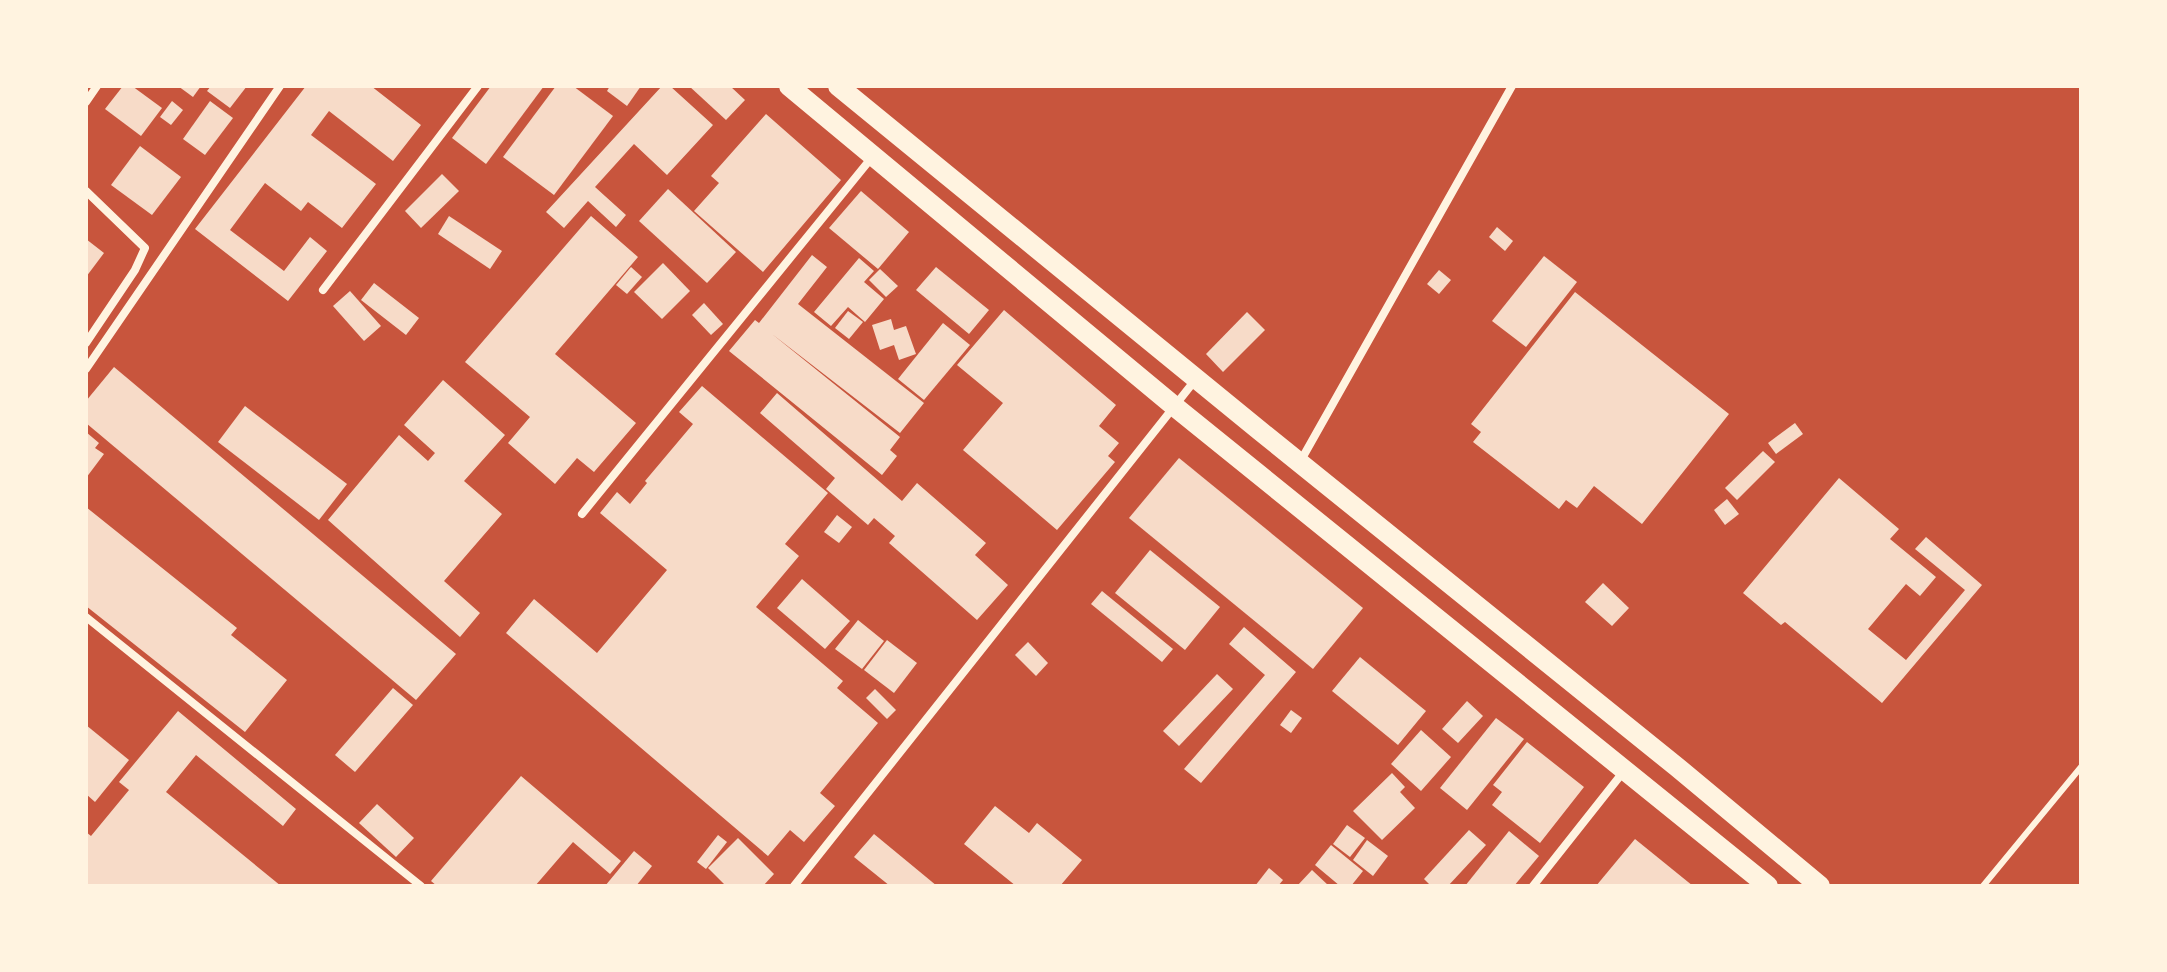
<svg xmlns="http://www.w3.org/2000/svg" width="2167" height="972" font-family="Arial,sans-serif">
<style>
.building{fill:#f7dbc8}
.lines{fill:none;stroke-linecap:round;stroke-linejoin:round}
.service{stroke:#fff3e0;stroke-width:6}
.minor{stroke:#fff3e0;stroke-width:8}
.primary{stroke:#fff3e0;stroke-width:20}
</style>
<rect width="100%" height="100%" fill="#c8553d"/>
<g class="building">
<path d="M123,86h9l30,22 -21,28 -36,-27z"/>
<path d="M178,86h23l-8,11z"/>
<path d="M211,86h36l-17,22 -23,-17z"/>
<path d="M306,86h65l50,39 -28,36 -64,-50 -18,24 65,49 -34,44 -34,-26 -7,9 -36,-28 -35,47 54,41 26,-34 17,14 -39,50 -93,-72z"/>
<path d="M491,86h53l-58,78 -34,-26z"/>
<path d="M556,86h17l40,30 -59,79 -51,-38z"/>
<path d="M610,86h31l-14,20 -20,-15z"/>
<path d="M662,86h8l43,39 -46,50 -33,-31 -39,43 31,28 -10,12 -28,-26 -24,27 -18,-16z"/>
<path d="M689,86h41l15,14 -19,20z"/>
<path d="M172,101l11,9 -12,15 -11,-8z"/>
<path d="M210,101l23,17 -28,37 -22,-16z"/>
<path d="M766,114l75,66 -78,92 -69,-61 25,-28 -8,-7z"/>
<path d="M140,146l41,31 -29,38 -41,-30z"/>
<path d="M442,174l17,17 -38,37 -16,-17z"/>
<path d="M668,189l68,63 -29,31 -68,-62z"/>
<path d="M861,191l48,41 -31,37 -49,-41z"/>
<path d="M449,216l53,35 -12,18 -52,-35z"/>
<path d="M591,216l47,41 -83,97 81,69 -42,49 -17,-14 -22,26 -47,-41 22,-26 -65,-55z"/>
<path d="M1497,227l16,14 -8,10 -16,-14z"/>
<path d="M86,239l18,14 -18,24z"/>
<path d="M812,255l15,12 -29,37 126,99 -24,30 -128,-99 128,103 -10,13 7,6 -15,19 -153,-124 26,-31 4,3z"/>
<path d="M1544,256l33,26 -51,65 -34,-26z"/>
<path d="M859,258l15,13 -10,11 20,17 -19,23 -17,-15 -17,19 -17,-14z"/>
<path d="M663,263l27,28 -28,28 -28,-27z"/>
<path d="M631,267l11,10 -15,17 -11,-9z"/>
<path d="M936,267l53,43 -20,24 -53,-44z"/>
<path d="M880,269l18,17 -12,11 -17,-17z"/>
<path d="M1439,270l12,10 -12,14 -12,-10z"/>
<path d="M374,283l45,35 -13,17 -45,-35z"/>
<path d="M350,291l31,35 -17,15 -31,-35z"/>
<path d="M1575,292l154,122 -87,110 -48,-38 -17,22 -11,-8 -7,9 -86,-67 8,-10 -10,-8z"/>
<path d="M704,303l19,21 -12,11 -19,-20z"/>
<path d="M1004,310l112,95 -17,21 20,17 -11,13 7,6 -58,68 -94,-80 40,-47 -46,-38z"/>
<path d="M848,311l15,11 -14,17 -14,-11z"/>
<path d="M1247,312l18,18 -42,42 -17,-18z"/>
<path d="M891,319l3,11 12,-4 10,28 -17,6 -5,-15 -14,5 -8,-25z"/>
<path d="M943,323l27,22 -46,55 -26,-21z"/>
<path d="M114,367l342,287 -40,46 -330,-277v-22z"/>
<path d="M443,380l62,55 -41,46 38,33 -58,67 36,32 -20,24 -132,-117 71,-85 29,26 7,-8 -31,-28z"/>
<path d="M702,386l126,107 -43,51 14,12 -43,51 87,74 -6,7 41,35 -58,70 15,13 -31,36 -14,-12 -22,26 -262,-223 28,-34 63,54 70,-83 -67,-57 17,-21 13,12 17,-21 -2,-2 48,-57 -14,-12z"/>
<path d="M777,393l125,108 15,-18 69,60 -11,12 33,30 -31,35 -88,-77 6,-7 -21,-18 -6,7 -42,-36 9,-11 -75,-65z"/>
<path d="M245,406l102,78 -28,36 -101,-78z"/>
<path d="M1795,423l8,11 -27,20 -8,-11z"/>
<path d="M86,432l13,11 -4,5 9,6 -18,24z"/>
<path d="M1763,451l12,11 -38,38 -12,-12z"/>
<path d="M1179,458l184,150 -50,61 -184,-151z"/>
<path d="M1839,478l60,51 -9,10 46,38 -16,19 -14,-12 -38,45 38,31 59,-70 -50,-41 11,-12 56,48 -100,118 -97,-81 -4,3 -38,-32z"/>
<path d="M1727,499l12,15 -14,11 -11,-15z"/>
<path d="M86,507l151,121 -6,7 56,45 -42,52 -159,-126z"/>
<path d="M837,515l15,12 -13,16 -15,-11z"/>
<path d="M1150,550l70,57 -35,43 -70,-57z"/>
<path d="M802,579l48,42 -25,28 -48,-41z"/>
<path d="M1603,583l26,25 -17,18 -27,-24z"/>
<path d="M1102,591l71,58 -11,13 -71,-58z"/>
<path d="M858,620l26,21 -22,28 -27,-20z"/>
<path d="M1244,627l52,45 -95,111 -17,-14 81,-94 -36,-31z"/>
<path d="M887,640l30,23 -23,30 -30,-23z"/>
<path d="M1028,642l20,21 -12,13 -21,-21z"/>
<path d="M1360,657l66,54 -28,34 -66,-54z"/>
<path d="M1217,674l16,15 -54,57 -16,-15z"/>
<path d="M393,688l20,17 -58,67 -20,-17z"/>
<path d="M875,689l21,21 -9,9 -21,-21z"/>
<path d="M1467,701l16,15 -25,27 -16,-14z"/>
<path d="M1291,710l11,8 -11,15 -11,-8z"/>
<path d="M178,711l118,98 -13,17 -87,-71 -30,37 115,94h-195v-54l5,4 38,-46 -10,-8z"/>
<path d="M1496,718l28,21 -57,71 -27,-22z"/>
<path d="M86,725l43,35 -34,42 -9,-8z"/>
<path d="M1421,730l30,27 -30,34 -30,-27z"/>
<path d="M1527,742l57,45 -44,56 -48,-38 10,-13 -9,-7z"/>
<path d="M1392,773l13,14 -5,5 15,16 -33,32 -29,-29z"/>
<path d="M521,776l100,85 -11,13 -37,-32 -38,44h-98l-6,-5z"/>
<path d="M377,804l37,34 -18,19 -37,-34z"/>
<path d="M995,806l34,27 8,-10 45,37 -22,26h-44l-52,-42z"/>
<path d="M1347,825l18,13 -15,19 -17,-13z"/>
<path d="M1469,830l17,15 -38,41h-17l-7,-7z"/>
<path d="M1509,831l30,25 -25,30h-49z"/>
<path d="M874,834l63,52h-47l-36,-29z"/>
<path d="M718,835l9,7 -21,27 -9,-7z"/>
<path d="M738,838l36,36 -11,12h-37l-18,-18z"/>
<path d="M1635,839l58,47h-97z"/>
<path d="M1367,840l21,16 -15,20 -20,-16z"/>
<path d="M1331,845l32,26 -12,15h-11l-25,-21z"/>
<path d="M634,851l18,15 -16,20h-31z"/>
<path d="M1269,868l14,12 -5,6h-23z"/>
<path d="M1312,870l17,16h-32z"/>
</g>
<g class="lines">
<path class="service" d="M1983,886l98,-119"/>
<g class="minor">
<path d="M86,102l11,-16"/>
<path d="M86,191l59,57 -10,22 -49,73"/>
<path d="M323,290l155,-204"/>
<path d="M86,369l194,-283"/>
<path d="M1300,462l212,-376"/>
<path d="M582,514l291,-358"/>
<path d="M86,617l335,269"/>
<path d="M794,886l402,-507"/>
<path d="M1533,886l91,-115"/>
</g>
<g class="primary">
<path d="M789,86l385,320 594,480"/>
<path d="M838,86l421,344 418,337 143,119"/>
</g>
</g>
<rect width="2167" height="972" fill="none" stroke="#fff3e0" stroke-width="176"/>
</svg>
